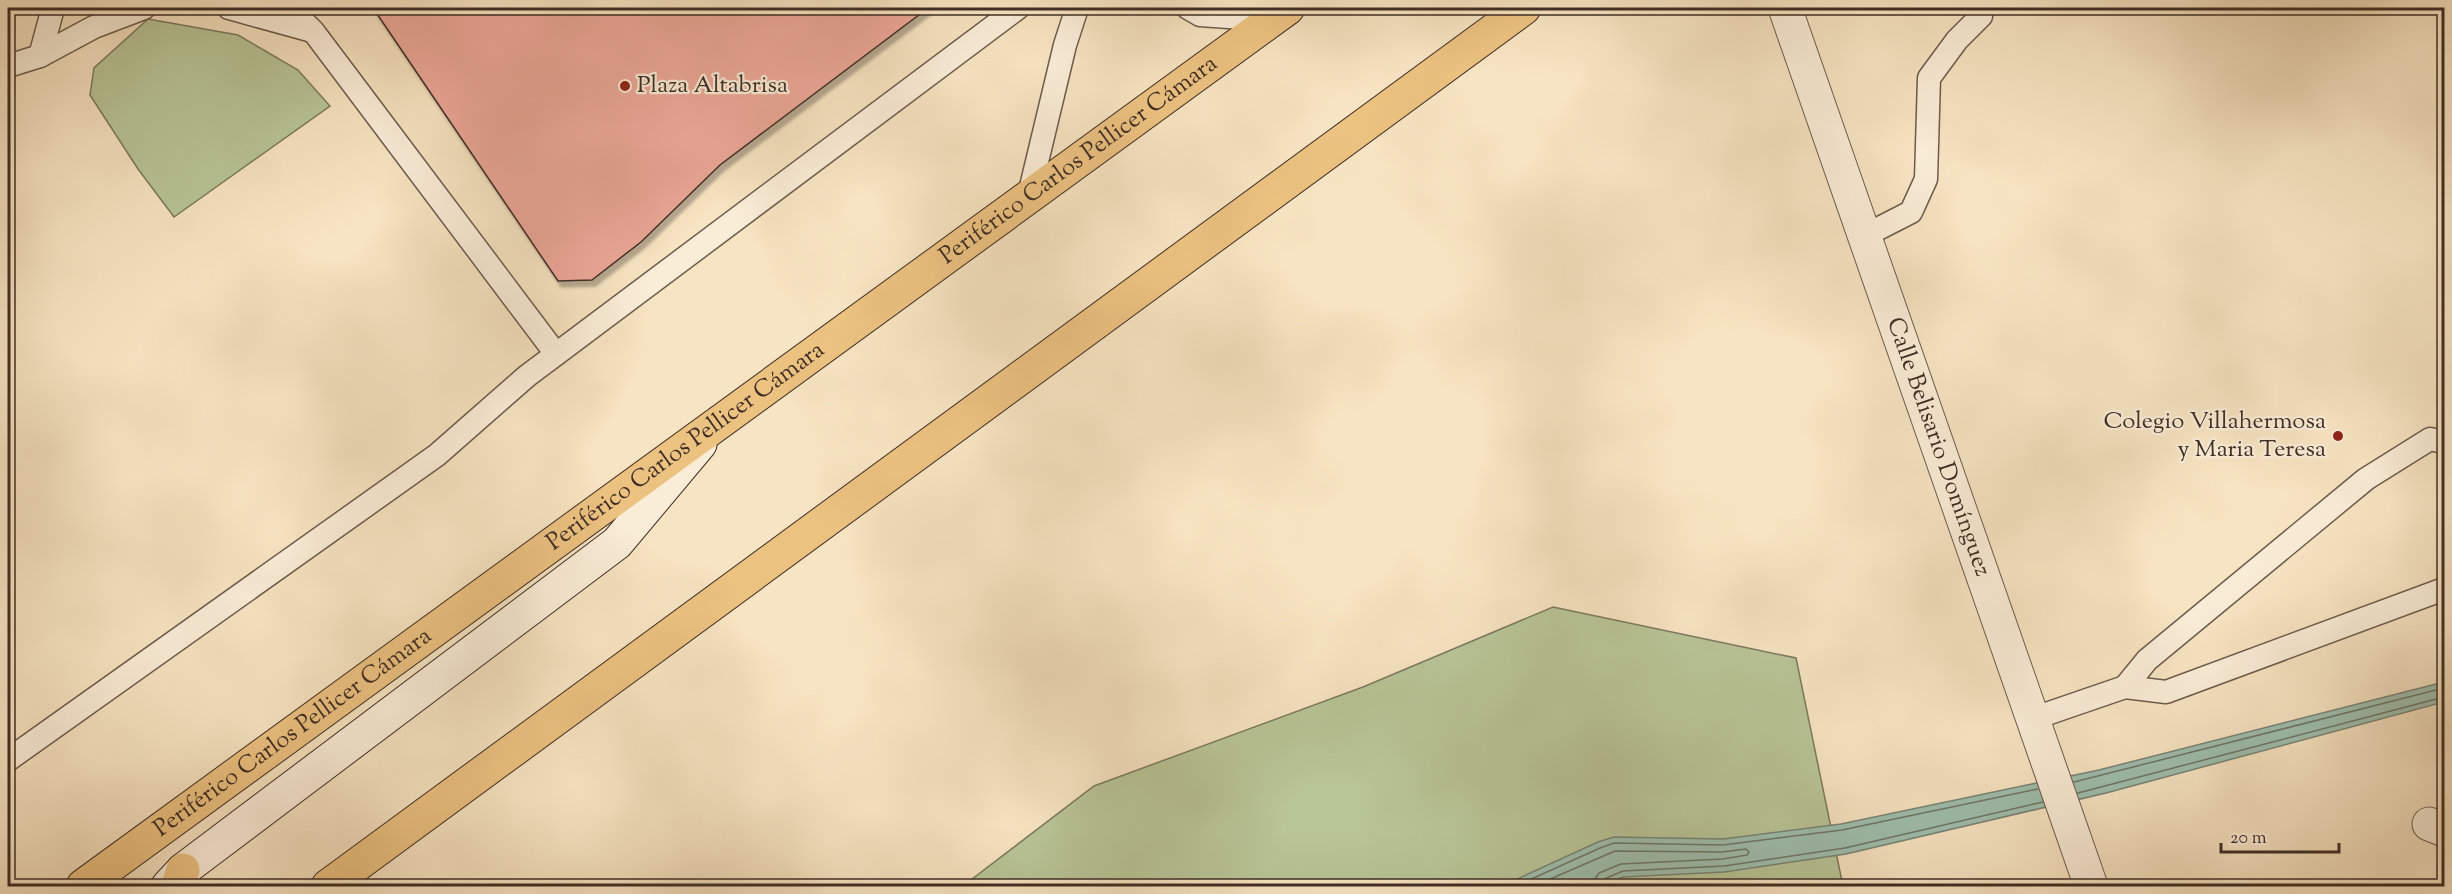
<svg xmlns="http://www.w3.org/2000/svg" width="2452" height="894" font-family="'Sorts Mill Goudy',serif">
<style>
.green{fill:#b8c597;stroke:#7c7a5e;stroke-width:1.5}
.water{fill:#9ebfae;stroke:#788577;stroke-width:1.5}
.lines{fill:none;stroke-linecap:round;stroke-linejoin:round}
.shore{stroke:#6e766a;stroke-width:1.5}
.building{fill:#eba798;stroke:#3f2e25;stroke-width:1.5;filter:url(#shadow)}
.lane-casing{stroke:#6d5c4c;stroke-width:25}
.street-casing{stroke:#6d5c4c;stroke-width:35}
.secondary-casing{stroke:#3f2e25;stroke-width:35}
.primary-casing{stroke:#3f2e25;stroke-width:35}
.lane{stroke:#faedd7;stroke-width:22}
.street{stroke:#faedd7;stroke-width:33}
.secondary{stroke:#faedd7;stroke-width:33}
.primary{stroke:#ecc281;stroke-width:33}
.poi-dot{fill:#8f2418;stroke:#faedd7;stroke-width:2}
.labels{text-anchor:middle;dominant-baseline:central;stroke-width:4.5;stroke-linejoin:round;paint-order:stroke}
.poi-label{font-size:24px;fill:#3f2e25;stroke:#faedd7;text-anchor:start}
.street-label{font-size:24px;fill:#3f2e25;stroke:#faedd7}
</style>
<defs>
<filter id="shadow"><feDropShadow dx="3.5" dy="6" stdDeviation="1.5" flood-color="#0004"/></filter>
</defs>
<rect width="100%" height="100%" fill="#f7e4c2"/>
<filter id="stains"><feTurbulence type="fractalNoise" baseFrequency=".00333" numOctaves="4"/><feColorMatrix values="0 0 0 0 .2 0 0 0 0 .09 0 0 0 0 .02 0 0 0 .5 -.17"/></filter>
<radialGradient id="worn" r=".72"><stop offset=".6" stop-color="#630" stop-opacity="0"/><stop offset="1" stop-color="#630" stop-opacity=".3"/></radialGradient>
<g class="green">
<path d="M148,19l90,16 60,35 32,36 -156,111 -36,-48 -48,-74 4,-27z"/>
<path d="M1553,607l243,51 47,228h-880l131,-100 269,-99z"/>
</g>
<path class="water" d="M2444,682v20l-338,91 -260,61 -122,18 -101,5 -22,9h-99l96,-44 16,-5 109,2 118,-15 258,-54z"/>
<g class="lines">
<g class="shore">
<path d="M2074,782l370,-94"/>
<path d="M2078,793l366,-96"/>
<path d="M1516,886l84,-38 14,-5 109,2 119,-15 196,-41"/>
<path d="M1534,886l81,-35 107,1 24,-3 3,3 -2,3 -24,4 -102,5 -22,9 -4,6 -2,7"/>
<path d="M1601,886l3,-7 19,-8 101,-5 121,-18 198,-46"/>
</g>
</g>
<path class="building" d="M373,8h555l-208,157 -79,77 -49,38 -34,1z"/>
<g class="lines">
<defs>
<g id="lane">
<path d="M229,8l83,23"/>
<path d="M289,8l24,23 243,323"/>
<path d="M1188,8l12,7 71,5"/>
<path d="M40,56l13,-48"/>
<path d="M8,66l32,-10 54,-29 50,-19"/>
<path d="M1029,195l36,-150 12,-37"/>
<path d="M1864,236l47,-24 15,-33 3,-101 28,-38 24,-24"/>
<path d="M2125,687l22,-27 219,-181 64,-40 14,3"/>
<path d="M2032,719l93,-32 41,5 278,-103"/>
<path d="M8,760l429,-305 90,-79 491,-368"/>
</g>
<g id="street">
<path id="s1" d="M1785,8l306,878"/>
<path d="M2429,824l15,6"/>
</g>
<path id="secondary" d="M168,886l15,-16 434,-327 83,-99"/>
<g id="primary">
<path id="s2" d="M83,886l1205,-878"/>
<path d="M178,886l5,-16"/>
<path d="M328,886l1196,-878"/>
</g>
</defs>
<use href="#lane" class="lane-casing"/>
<use href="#street" class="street-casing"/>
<use href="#secondary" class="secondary-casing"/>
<use href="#primary" class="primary-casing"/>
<use href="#lane" class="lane"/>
<use href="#street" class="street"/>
<use href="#secondary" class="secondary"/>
<use href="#primary" class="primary"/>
</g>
<g class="poi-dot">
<circle cx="625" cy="86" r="6"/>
<circle cx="2338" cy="436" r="6"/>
</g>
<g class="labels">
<g class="poi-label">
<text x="637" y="86">Plaza Altabrisa</text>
<text x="2326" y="422" text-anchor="end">Colegio Villahermosa<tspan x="2326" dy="28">y Maria Teresa</tspan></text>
</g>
<g class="street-label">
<text stroke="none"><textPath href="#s2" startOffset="1232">Periférico Carlos Pellicer Cámara</textPath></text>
<text stroke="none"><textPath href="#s2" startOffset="746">Periférico Carlos Pellicer Cámara</textPath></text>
<text stroke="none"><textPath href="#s1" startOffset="465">Calle Belisario Domínguez</textPath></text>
<text stroke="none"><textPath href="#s2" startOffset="260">Periférico Carlos Pellicer Cámara</textPath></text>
</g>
</g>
<rect width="2452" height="894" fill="none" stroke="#f7e4c2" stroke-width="30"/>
<rect x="9" y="9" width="2434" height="876" fill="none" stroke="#3f2e25" stroke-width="3"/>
<rect x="15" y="15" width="2422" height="864" fill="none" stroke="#3f2e25" stroke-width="1.5"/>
<path d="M2221 843v9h118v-9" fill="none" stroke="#3f2e25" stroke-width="3"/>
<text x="2230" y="843" font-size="18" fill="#3f2e25" stroke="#faedd7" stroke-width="4.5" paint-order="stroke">20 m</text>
<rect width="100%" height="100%" filter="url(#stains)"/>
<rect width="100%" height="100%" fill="url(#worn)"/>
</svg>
